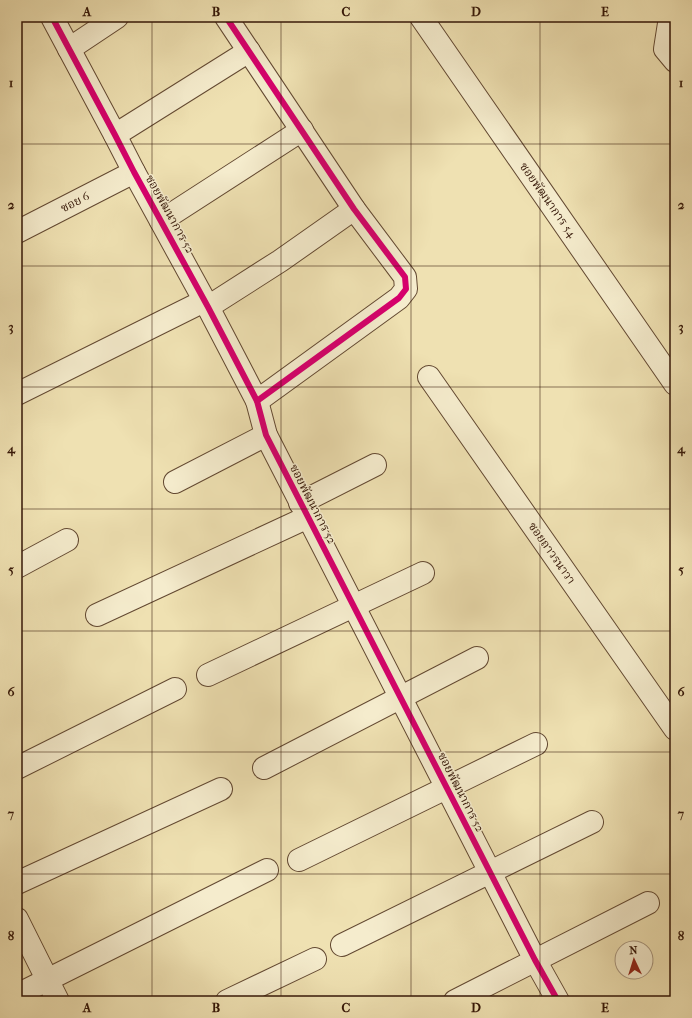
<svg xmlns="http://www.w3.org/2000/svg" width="692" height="1018" font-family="'IM FELL French Canon','Noto Serif Thai',serif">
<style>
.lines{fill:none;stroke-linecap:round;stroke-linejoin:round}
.minor-casing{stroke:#634932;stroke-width:24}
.minor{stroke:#f5eccd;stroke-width:22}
.cycleway-casing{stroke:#f5eccd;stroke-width:8}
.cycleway{stroke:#d6006c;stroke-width:6}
.grid{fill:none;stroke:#341607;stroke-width:1;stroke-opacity:0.55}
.labels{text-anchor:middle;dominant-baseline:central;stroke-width:3;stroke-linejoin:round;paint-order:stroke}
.street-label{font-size:12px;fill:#341607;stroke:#f5eccd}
.neatline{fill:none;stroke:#341607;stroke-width:1.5}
.grid-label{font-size:13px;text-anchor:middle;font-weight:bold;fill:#341607}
</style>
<rect width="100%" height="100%" fill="#efe1b2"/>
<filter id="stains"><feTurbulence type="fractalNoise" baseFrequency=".005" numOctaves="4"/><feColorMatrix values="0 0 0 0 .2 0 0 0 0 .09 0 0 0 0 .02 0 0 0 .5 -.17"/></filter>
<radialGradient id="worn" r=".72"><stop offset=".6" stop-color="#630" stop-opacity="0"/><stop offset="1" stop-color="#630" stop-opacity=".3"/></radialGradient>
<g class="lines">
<defs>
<g id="minor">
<path d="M52,17l63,118 19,37 74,135 49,94 9,34 269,525 23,41"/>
<path d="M226,17l128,192 51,68 1,12 -7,9 -142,103"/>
<path d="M421,17l254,367"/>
<path d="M670,17l-5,32 10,12"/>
<path d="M69,49l48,-32"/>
<path d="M115,135l134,-84"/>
<path d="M161,221l141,-91"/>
<path d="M17,232l117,-60"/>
<path d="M208,307l72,-46 74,-52"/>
<path d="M429,377l246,352"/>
<path d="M17,394l187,-93"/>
<path d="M175,482l91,-47"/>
<path d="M300,503l75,-38"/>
<path d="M17,567l50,-27"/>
<path d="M97,615l211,-98"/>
<path d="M208,675l215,-102"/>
<path d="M17,768l158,-79"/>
<path d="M264,768l213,-110"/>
<path d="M299,860l237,-116"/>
<path d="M17,883l204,-94"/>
<path d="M17,919l41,82"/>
<path d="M342,945l250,-123"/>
<path d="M17,995l250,-125"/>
<path d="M227,1001l88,-42"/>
<path d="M455,1001l193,-98"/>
</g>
</defs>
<use href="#minor" class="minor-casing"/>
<use href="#minor" class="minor"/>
<defs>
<g id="cycleway">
<path d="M52,17l63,118 19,37 74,135 49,94 9,34 269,525 23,41"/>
<path d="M226,17l128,192 51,68 1,12 -7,9 -142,103"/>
</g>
</defs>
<use href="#cycleway" class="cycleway-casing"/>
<use href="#cycleway" class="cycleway"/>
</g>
<path class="grid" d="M152,17v984M281,17v984M411,17v984M540,17v984M17,144h658M17,266h658M17,387h658M17,509h658M17,631h658M17,752h658M17,874h658"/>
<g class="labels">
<g class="street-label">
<text transform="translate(548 200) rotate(55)">ซอยพัฒนาการ 54</text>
<text transform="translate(75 202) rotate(-27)">ซอย 6</text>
<text transform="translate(170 214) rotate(61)">ซอยพัฒนาการ 52</text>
<text transform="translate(313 504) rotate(63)">ซอยพัฒนาการ 52</text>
<text transform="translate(552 553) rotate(55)">ซอยถาวรนาวา</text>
<text transform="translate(461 792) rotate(63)">ซอยพัฒนาการ 52</text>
</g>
</g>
<rect width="692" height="1018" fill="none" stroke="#efe1b2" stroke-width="44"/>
<g transform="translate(634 960) rotate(356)"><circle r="19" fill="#f5eccd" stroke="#a8967e"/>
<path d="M0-3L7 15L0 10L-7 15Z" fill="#8f2418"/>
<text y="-6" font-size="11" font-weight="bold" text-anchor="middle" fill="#341607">N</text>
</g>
<rect x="22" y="22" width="648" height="974" class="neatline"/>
<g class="grid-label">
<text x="87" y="16">A</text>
<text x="216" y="16">B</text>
<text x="346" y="16">C</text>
<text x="476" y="16">D</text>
<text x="605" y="16">E</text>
<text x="11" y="87">1</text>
<text x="681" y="87">1</text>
<text x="11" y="209">2</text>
<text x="681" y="209">2</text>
<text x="11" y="331">3</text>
<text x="681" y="331">3</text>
<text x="11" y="453">4</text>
<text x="681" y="453">4</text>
<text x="11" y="574">5</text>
<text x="681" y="574">5</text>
<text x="11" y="696">6</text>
<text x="681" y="696">6</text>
<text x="11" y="818">7</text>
<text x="681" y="818">7</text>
<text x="11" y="940">8</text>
<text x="681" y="940">8</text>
<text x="87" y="1012">A</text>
<text x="216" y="1012">B</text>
<text x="346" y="1012">C</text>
<text x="476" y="1012">D</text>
<text x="605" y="1012">E</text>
</g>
<rect width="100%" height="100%" filter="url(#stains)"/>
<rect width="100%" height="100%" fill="url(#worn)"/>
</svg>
